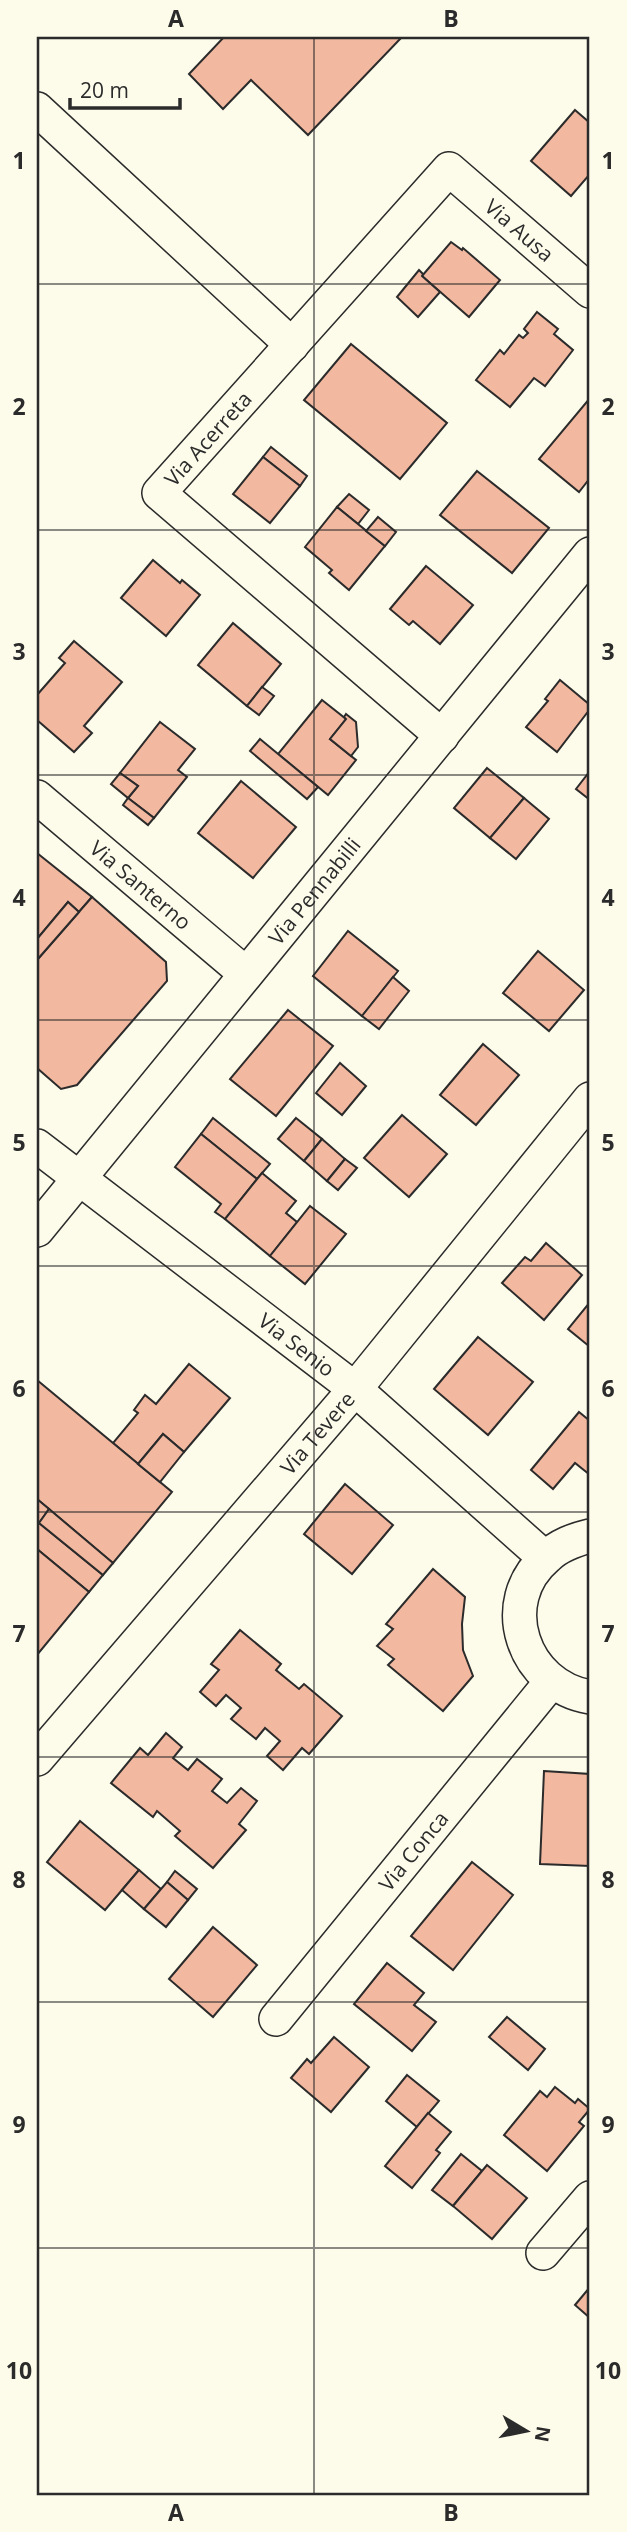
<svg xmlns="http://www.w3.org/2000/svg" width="627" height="2532" font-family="'Open Sans',sans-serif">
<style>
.building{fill:#f2b8a0;stroke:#2b2b2b;stroke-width:2}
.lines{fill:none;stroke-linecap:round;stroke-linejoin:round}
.street-casing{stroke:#2b2b2b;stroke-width:36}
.street{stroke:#fdfbea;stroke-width:33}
.grid{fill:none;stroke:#2b2b2b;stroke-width:2;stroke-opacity:0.55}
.labels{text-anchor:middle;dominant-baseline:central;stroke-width:5;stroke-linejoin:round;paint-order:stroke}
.street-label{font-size:21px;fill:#2b2b2b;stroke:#fdfbea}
.neatline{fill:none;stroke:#2b2b2b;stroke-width:2.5}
.grid-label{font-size:23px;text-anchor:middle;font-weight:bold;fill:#2b2b2b}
</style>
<rect width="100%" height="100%" fill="#fdfbea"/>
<g class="building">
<path d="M224,37h178l-94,98 -57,-55 -28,29 -34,-35z"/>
<path d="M575,110l15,13v51l-19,22 -40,-35z"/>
<path d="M451,242l11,8 1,-2 37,32 -31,37 -47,-41z"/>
<path d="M419,270l4,4 -1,2 18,16 -22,25 -21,-20z"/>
<path d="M537,312l21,17 -4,5 19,16 -28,36 -11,-8 -24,29 -34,-27 24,-30 4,4 15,-19 4,3 5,-5 -4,-4z"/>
<path d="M351,344l96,79 -47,56 -96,-79z"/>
<path d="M590,398v80l-11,14 -40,-33z"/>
<path d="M271,447l36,29 -7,10 -37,-29z"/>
<path d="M263,457l37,29 -30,37 -37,-29z"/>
<path d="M477,471l72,57 -37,45 -72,-58z"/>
<path d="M349,494l20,16 -11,14 -21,-17z"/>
<path d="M337,507l48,39 -36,44 -20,-17 3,-3 -27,-23z"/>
<path d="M378,517l18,15 -11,14 -19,-15z"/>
<path d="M153,560l27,23 2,-3 18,15 -34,41 -45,-38z"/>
<path d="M426,566l47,39 -33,39 -27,-23 -4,4 -19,-16z"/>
<path d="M233,623l48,41 -34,42 -49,-41z"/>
<path d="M74,641l48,41 -38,44 8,7 -18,19 -37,-32v-25l28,-32 -6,-5z"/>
<path d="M560,680l30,25v4l-33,43 -31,-25 22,-26 -3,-2z"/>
<path d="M262,687l12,9 -15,19 -12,-9z"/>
<path d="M322,700l24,19 -16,20 26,21 -28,35 -50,-41z"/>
<path d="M346,714l10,8 2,25 -7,9 -21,-17 16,-20 -2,-2z"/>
<path d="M160,722l35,27 -17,21 9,7 -33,41 -26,-20 10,-12 -18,-13z"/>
<path d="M260,739l58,48 -11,12 -57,-48z"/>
<path d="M487,768l37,30 -34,40 -36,-30z"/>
<path d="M590,771v29l-14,-11z"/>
<path d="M120,773l18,13 -10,12 -17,-14z"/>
<path d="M241,781l55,46 -43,51 -55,-45z"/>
<path d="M128,798l26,20 -6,7 -25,-20z"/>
<path d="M524,798l25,21 -33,40 -26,-21z"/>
<path d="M37,853l55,44 -13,15 -11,-10 -31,37z"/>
<path d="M92,897l74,65 1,19 -90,104 -16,4 -24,-21v-108z"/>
<path d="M68,902l11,10 -42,48v-21z"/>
<path d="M348,931l50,40 -36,45 -49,-40z"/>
<path d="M538,951l46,39 -35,41 -46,-38z"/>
<path d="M393,977l16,14 -30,38 -17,-13z"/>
<path d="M288,1010l45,36 -57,70 -46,-37z"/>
<path d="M483,1044l36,31 -43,50 -36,-30z"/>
<path d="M340,1063l26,23 -24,29 -26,-22z"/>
<path d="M402,1115l45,39 -38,43 -45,-39z"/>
<path d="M213,1118l57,46 -13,15 -56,-45z"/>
<path d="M296,1118l26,21 -18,22 -26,-22z"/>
<path d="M201,1134l56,45 -32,40 -10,-7 6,-8 -46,-37z"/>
<path d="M322,1139l23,20 -18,22 -23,-20z"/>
<path d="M345,1159l12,9 -19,22 -11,-9z"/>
<path d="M262,1173l34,28 -10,12 11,9 -27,34 -45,-37z"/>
<path d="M310,1206l36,28 -41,50 -35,-28z"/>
<path d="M546,1243l36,32 -38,45 -42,-37 23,-26 6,4z"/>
<path d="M590,1302v45l-22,-18z"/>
<path d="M478,1337l55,45 -45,53 -54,-46z"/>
<path d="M189,1364l41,34 -46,54 -21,-18 -25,30 -25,-21 25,-30 -4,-3 11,-15 11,9z"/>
<path d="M37,1380l135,112 -59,71 -76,-64z"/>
<path d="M579,1412l11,9v54l-15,-12 -22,26 -22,-19z"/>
<path d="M163,1434l21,18 -24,30 -22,-18z"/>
<path d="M345,1484l48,41 -41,49 -48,-40z"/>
<path d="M37,1499l12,10 -10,14 64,52 -14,17 -52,-43z"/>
<path d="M49,1509l64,54 -10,12 -64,-52z"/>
<path d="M37,1549l52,43 -52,63z"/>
<path d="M433,1569l32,28 -3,27 1,26 10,26 -30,35 -55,-46 6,-6 -17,-13 16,-17 -7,-5z"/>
<path d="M240,1630l41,34 -5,6 23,19 5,-5 38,32 -33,38 -7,-6 -19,22 -16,-14 13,-15 -15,-13 -9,11 -25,-20 10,-11 -15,-13 -10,11 -16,-14 19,-22 -8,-6z"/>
<path d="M166,1733l16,14 -9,11 15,12 9,-11 25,20 -10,12 15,12 14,-15 16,13 -18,23 7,6 -33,38 -38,-32 5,-5 -23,-20 -4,6 -42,-34 29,-35 8,7z"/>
<path d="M544,1771l46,3v92l-50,-2z"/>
<path d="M80,1821l59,49 -34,40 -58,-48z"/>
<path d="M472,1862l41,33 -60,75 -42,-34z"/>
<path d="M139,1870l22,19 -17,20 -22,-19z"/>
<path d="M175,1871l22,18 -9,11 -21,-18z"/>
<path d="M167,1882l21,18 -22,27 -22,-18z"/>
<path d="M213,1927l44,38 -44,52 -44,-38z"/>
<path d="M387,1963l37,30 -10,12 22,17 -24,29 -58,-47z"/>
<path d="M507,2017l38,32 -17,21 -39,-33z"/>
<path d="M334,2037l35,30 -38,45 -40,-34 16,-19 4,4z"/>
<path d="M407,2075l32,26 -22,26 -31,-26z"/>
<path d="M555,2087l20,16 3,-4 12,10 -11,13 5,4 -37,45 -43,-36 36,-44 7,6z"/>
<path d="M428,2113l23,19 -15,18 4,3 -28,35 -27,-22z"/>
<path d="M461,2154l21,17 -29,35 -21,-16z"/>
<path d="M487,2165l40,33 -35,41 -39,-33z"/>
<path d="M590,2287v31l-15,-13z"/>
</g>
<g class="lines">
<defs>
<g id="street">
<path d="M37,109l255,236"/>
<path id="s1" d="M442,736l-283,-243 290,-324 141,122"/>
<path id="s2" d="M37,797l209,177"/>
<path id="s3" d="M37,1146l318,243 190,169"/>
<path id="s4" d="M37,1230l553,-676"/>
<path d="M590,1536c-16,4 -31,9 -43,21 -53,45 -24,129 43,140"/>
<path id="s5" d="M37,1759l318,-370 235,-290"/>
<path id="s6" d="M276,2019l275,-337"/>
<path d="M543,2253l47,-55"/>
</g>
</defs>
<use href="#street" class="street-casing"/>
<use href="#street" class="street"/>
</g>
<path class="grid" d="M314,37v2458M37,284h553M37,530h553M37,775h553M37,1020h553M37,1266h553M37,1512h553M37,1757h553M37,2002h553M37,2248h553"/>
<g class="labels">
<g class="street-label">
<text stroke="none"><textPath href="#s1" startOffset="901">Via Ausa</textPath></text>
<text stroke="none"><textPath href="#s1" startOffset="446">Via Acerreta</textPath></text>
<text stroke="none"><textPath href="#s2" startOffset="136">Via Santerno</textPath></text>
<text stroke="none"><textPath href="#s4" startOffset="438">Via Pennabilli</textPath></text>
<text stroke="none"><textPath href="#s3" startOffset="327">Via Senio</textPath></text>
<text stroke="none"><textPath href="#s5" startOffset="430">Via Tevere</textPath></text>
<text stroke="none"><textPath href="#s6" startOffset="217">Via Conca</textPath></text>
</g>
</g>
<rect width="627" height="2532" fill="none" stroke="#fdfbea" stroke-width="77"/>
<g transform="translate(526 2431) rotate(100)" stroke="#fdfbea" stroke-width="5" paint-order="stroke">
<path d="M0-5L12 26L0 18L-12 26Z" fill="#2b2b2b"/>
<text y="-10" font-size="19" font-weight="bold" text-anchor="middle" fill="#2b2b2b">N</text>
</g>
<path d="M70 98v10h110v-10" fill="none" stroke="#2b2b2b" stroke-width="3.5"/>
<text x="80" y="98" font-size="21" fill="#2b2b2b" stroke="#fdfbea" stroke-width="5" paint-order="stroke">20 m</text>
<rect x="38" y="38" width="550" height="2456" class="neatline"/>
<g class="grid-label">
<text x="176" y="27">A</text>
<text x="451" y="27">B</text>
<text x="19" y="169">1</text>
<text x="608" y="169">1</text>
<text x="19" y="415">2</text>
<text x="608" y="415">2</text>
<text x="19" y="660">3</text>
<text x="608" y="660">3</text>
<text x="19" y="906">4</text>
<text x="608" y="906">4</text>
<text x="19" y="1151">5</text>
<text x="608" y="1151">5</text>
<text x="19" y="1397">6</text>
<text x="608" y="1397">6</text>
<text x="19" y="1642">7</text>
<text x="608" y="1642">7</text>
<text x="19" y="1888">8</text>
<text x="608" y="1888">8</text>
<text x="19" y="2133">9</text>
<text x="608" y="2133">9</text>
<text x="19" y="2379">10</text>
<text x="608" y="2379">10</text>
<text x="176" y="2521">A</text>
<text x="451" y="2521">B</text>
</g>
</svg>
